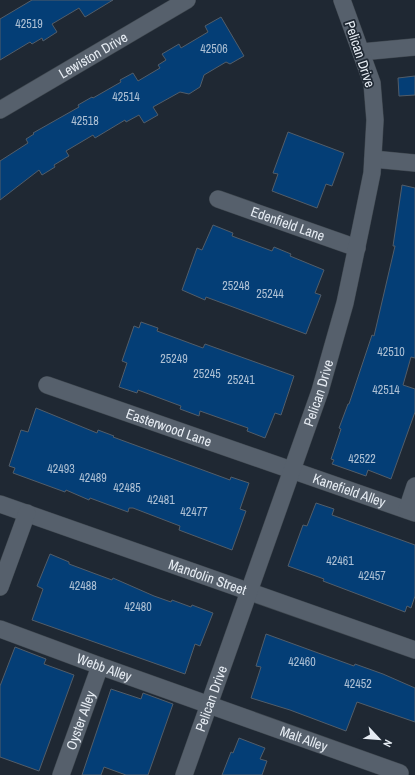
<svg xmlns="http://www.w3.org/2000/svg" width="415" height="775" font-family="'Archivo Narrow',sans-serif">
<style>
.building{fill:#043e76;stroke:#525d69}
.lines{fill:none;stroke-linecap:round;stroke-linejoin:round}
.minor-casing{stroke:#3e464e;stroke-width:18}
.minor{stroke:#56606c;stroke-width:17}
.labels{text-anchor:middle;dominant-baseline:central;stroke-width:3.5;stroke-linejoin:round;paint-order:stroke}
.number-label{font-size:12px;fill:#aec0d4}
.street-label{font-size:14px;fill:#e6ecf3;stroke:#1f2833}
</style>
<rect width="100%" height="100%" fill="#1f2833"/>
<g class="building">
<path d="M32,0h81l-28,17 -6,-9 -27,16 5,8 -14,9 -1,-3 -10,6 -2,-2 -30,18v-41z"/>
<path d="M221,17l23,39 -14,8 -4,-2 -22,13 -4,12 -11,7 -9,-2 -27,15 5,8 -14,8 -5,-8 -13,7 -1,-2 -30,18 -2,-3 -27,16 3,5 -15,9 1,2 -13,8 -3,-5 -39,30v-39l28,-18 -2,-4 8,-5 -1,-1 46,-26 -1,-2 14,-8 1,1 28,-16 -1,-2 13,-7 5,8 22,-13 -2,-3 8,-5 -4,-6 17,-10 2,4 27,-16 -3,-6z"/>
<path d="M415,76v19l-16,1 -1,-18z"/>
<path d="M288,132l56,21 -12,33 -6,-2 -9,24 -45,-17 6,-17 -5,-1z"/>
<path d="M402,185l13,3v170l-4,-1 -8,28 12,4v23l-24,67 -23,-9 -2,6 -34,-12 2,-4 -3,-1 10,-30 -2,-1 9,-24h1l23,-69 2,1 21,-90h-2z"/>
<path d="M213,225l20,8 -1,3 40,15 2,-4 17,7 -1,2 34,14 -9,23 6,2 -15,39 -100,-37 -1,3 -23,-10 15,-42 5,2z"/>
<path d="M141,322l17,6 -1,3 46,17 2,-4 89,32 -13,39 -6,-2 -10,25 -18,-7 1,-3 -48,-17 -1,5 -19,-7 1,-3 -43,-16 -1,3 -18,-6 8,-24 -5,-2 12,-35 5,2z"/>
<path d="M36,408l61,25 1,-3 16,6 -1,1 117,43 1,-3 18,6 -9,26 6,2 -14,39 -53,-20 1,-4 -47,-18h-4l-1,4 -38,-14 -1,2 -23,-10 -1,2 -52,-19 2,-5 -6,-2 12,-36 7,2z"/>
<path d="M316,503l18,6 -2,6 83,30v51l-4,12 -4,-2 -2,6 -82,-31 1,-2 -36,-13 15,-41 4,1z"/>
<path d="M50,554l19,8v2l43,16 1,-2 41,18 17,6 1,-2 19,7 1,-2 21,8 -13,33 -5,-2 -10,30 -153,-54 11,-31 -6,-3z"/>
<path d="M266,634l88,32 1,-2 28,10 32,14v34l-58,-20 -11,29 -56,-21 -39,-12 10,-31 -5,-1z"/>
<path d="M15,647l31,12 -2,5 30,11 -35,96 -39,-14v-71z"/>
<path d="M111,689l30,10 2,-6 30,11 -25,71h-22l-22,-8 -3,8h-19z"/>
<path d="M239,738l26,10 -5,11 7,2 -5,14h-40l9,-23 2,1z"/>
</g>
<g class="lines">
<defs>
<g id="minor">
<path d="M361,52l54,-5"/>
<path id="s1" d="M0,110l187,-110"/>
<path d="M373,159l42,4"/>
<path id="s2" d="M218,199l139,49"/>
<path id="s3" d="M47,385l368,128"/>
<path id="s4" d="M0,504l415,146"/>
<path d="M407,510l8,-24"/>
<path d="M0,587l27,-74"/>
<path id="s5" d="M0,629l100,37 300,107"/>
<path id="s6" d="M61,775l39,-109"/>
<path id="s7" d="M184,775l136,-384 25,-88 16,-76 11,-54 3,-53 -3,-37 -30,-83"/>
</g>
</defs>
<use href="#minor" class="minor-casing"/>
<use href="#minor" class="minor"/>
</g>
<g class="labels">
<g class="number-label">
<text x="29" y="24">42519</text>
<text x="214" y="49">42506</text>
<text x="126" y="97">42514</text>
<text x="85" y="121">42518</text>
<text x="236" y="286">25248</text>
<text x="270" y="294">25244</text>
<text x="391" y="352">42510</text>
<text x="174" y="359">25249</text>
<text x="207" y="374">25245</text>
<text x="241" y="380">25241</text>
<text x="386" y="390">42514</text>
<text x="362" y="459">42522</text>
<text x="61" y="469">42493</text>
<text x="93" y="478">42489</text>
<text x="127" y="488">42485</text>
<text x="161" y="500">42481</text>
<text x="194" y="512">42477</text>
<text x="340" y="561">42461</text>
<text x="372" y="576">42457</text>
<text x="83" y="586">42488</text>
<text x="138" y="607">42480</text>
<text x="302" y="662">42460</text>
<text x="358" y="684">42452</text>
</g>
<g class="street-label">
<text transform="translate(360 54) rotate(72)">Pelican Drive</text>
<text stroke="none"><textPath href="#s1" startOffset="108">Lewiston Drive</textPath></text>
<text stroke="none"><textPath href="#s2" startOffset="74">Edenfield Lane</textPath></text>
<text stroke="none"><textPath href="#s7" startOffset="405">Pelican Drive</textPath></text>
<text stroke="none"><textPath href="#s3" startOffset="129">Easterwood Lane</textPath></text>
<text stroke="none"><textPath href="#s3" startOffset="320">Kanefield Alley</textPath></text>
<text stroke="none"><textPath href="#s4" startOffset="220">Mandolin Street</textPath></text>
<text stroke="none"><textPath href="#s5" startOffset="111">Webb Alley</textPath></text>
<text stroke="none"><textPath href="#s7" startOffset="81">Pelican Drive</textPath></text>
<text stroke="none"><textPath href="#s6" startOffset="58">Oyster Alley</textPath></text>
<text stroke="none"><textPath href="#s5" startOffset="323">Malt Alley</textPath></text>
</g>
</g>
<g transform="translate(379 739) rotate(116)" stroke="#1f2833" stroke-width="3" paint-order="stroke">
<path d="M0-3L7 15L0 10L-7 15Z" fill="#e6ecf3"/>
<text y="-6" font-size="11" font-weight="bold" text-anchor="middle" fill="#e6ecf3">N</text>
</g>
</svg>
